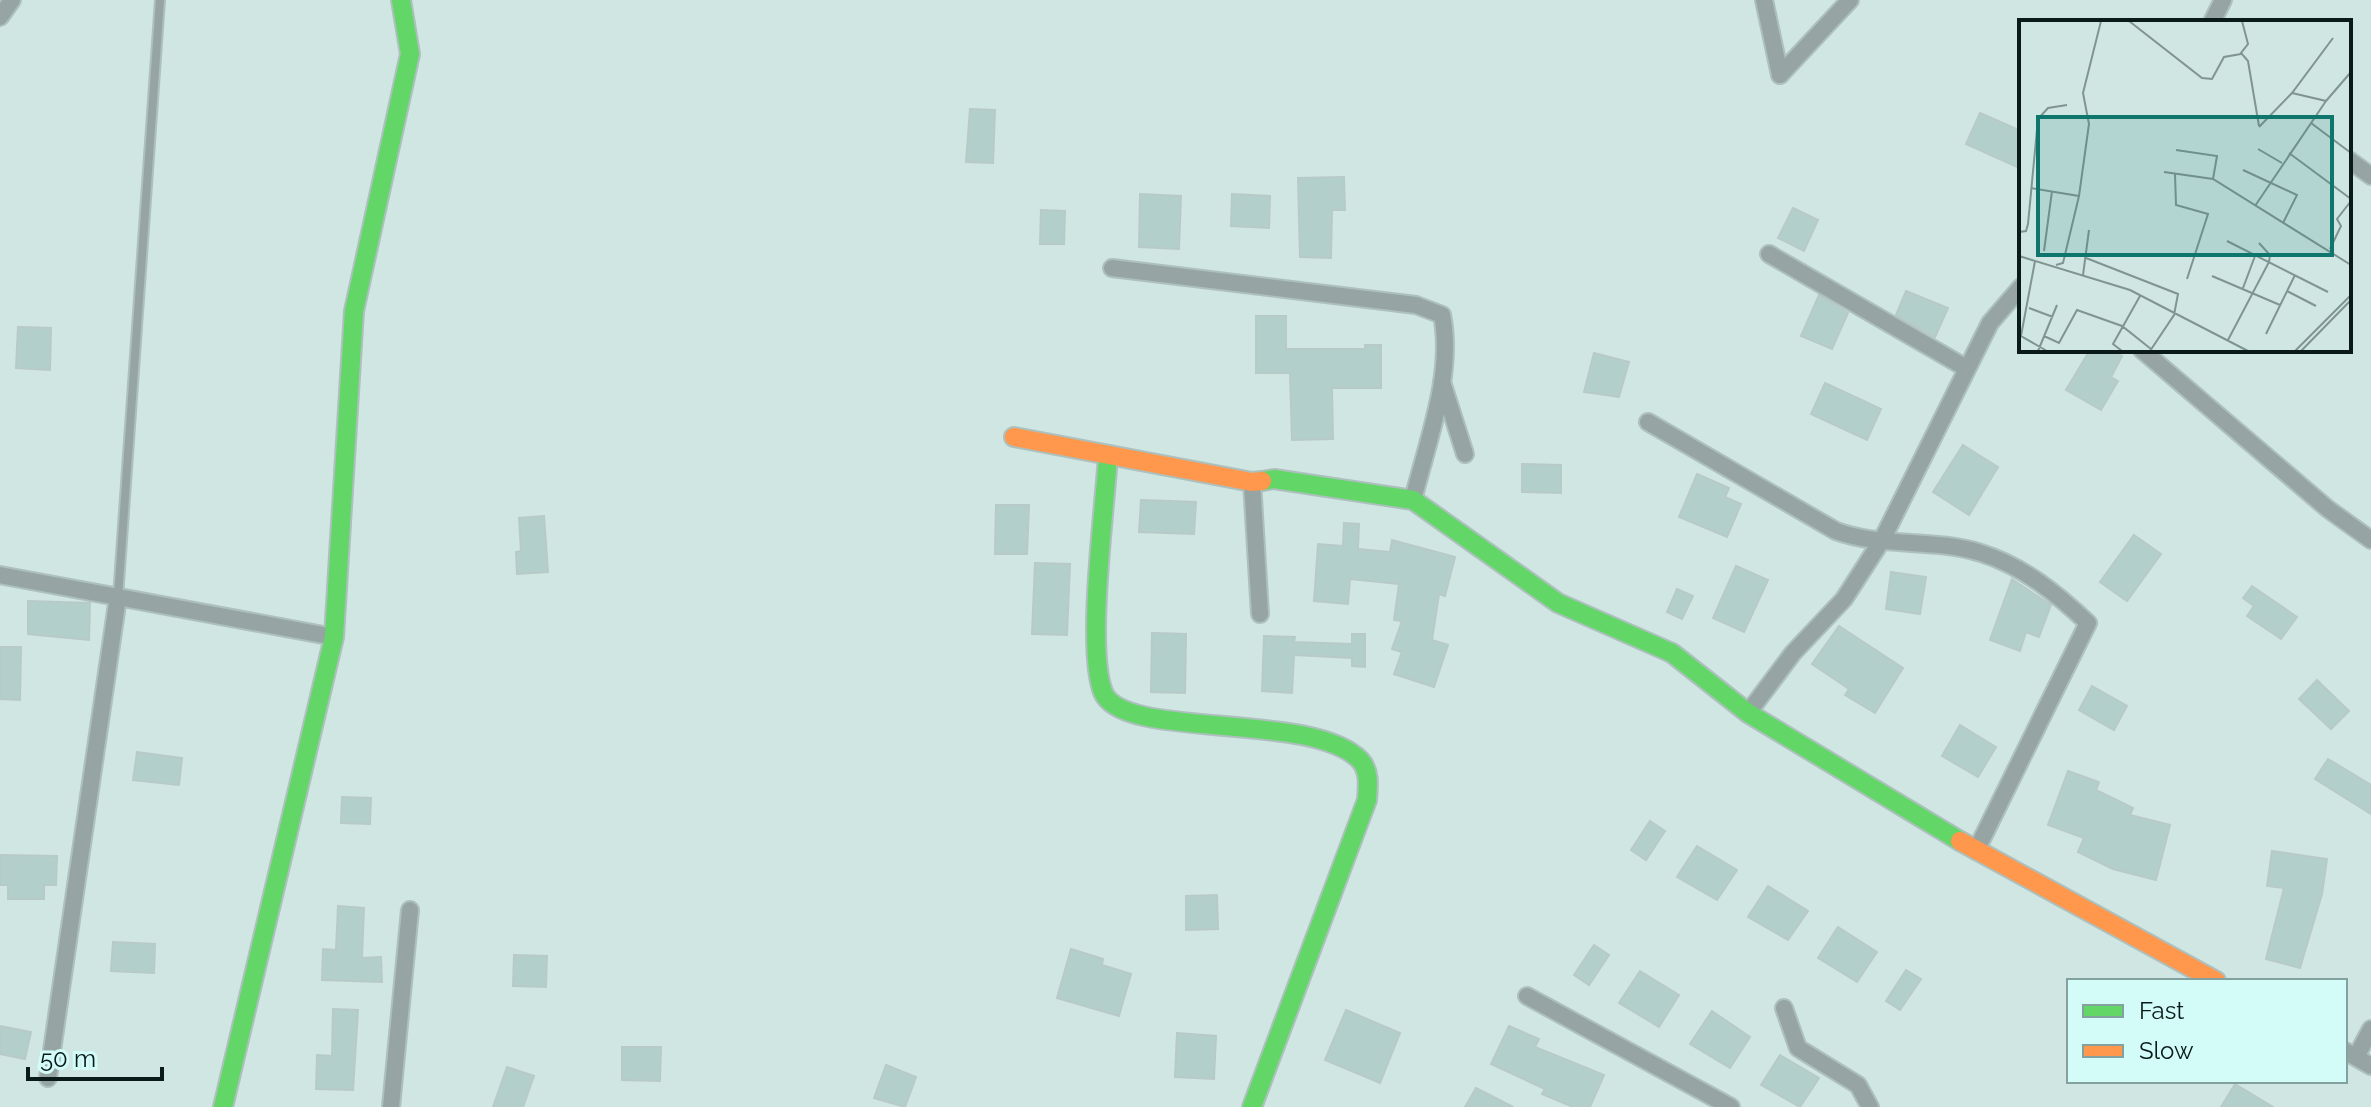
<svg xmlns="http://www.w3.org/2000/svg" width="2371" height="1107" font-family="Raleway,sans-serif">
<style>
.building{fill:#b3cfcc;stroke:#b8cac8;stroke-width:2}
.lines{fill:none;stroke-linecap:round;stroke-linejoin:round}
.lane-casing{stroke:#adc0bd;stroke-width:12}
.street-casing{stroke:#adc0bd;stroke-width:20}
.fast-casing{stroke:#adc0bd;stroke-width:22}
.slow-casing{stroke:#adc0bd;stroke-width:22}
.lane{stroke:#96a5a4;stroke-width:8}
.street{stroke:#96a5a4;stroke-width:16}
.fast{stroke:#63d668;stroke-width:18}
.slow{stroke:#ff974d;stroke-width:18}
.inset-road{fill:none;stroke:#809492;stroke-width:2}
.view{fill:#0f766e;fill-opacity:0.15;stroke:#0f766e;stroke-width:4}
.inset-edge{fill:none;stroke:#0a1a19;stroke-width:4}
</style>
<rect width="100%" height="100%" fill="#cfe6e3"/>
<g class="building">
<path d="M970,109l25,1 -2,53 -27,-1z"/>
<path d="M1980,113l41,18v26l-4,10 -51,-23z"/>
<path d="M1344,177l1,33h-13l-1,48 -31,-1 -2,-79z"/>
<path d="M1140,194l41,2 -2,53 -40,-2z"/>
<path d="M1232,194l38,2 -1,32 -38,-2z"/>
<path d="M1793,208l25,12 -14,31 -26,-13z"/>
<path d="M1041,210l24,1 -1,33h-24z"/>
<path d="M1906,291l42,17 -13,29 -39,-22z"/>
<path d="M1819,295l29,18 -16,36 -31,-13z"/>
<path d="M1256,316h30v33h79v-4h16v43h-49l1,51 -41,1 -2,-67h-34z"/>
<path d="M18,327l33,1 -1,42 -34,-2z"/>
<path d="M2090,350h22l10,6 -11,21 7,4 -17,29 -35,-20z"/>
<path d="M1594,353l35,9 -10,35 -35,-5z"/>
<path d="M1825,383l56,26 -14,31 -56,-26z"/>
<path d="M1963,445l35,22 -29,48 -36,-23z"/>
<path d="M1522,464l39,1v28l-39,-1z"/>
<path d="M1697,474l32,14 -4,9 16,7 -14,33 -48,-20z"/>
<path d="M1141,500l55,2 -2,32 -55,-2z"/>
<path d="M996,505h33l-2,49h-32z"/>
<path d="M544,516l4,56 -31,2 -1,-22 5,-1 -2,-33z"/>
<path d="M1344,523l15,1 -1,25 32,3 2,-12 63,17 -10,39 -6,-2 -7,46 16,5 -14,42 -40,-13 8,-22 -10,-3 10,-28 -8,-1 5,-36 -49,-5 -2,25 -34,-3 4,-57 25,2z"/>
<path d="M2134,535l27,19 -34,47 -27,-19z"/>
<path d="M1035,563l35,1 -3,71 -35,-1z"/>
<path d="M1736,566l32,14 -24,52 -31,-14z"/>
<path d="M1891,572l35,5 -6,37 -34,-5z"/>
<path d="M2012,579l39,26 -12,32 -13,-5 -6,19 -30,-11z"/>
<path d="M2252,586l45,31 -16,22 -34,-23 7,-10 -11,-8z"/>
<path d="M1677,589l16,7 -11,23 -15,-7z"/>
<path d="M28,601l62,2 -1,37 -61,-6z"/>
<path d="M1839,626l64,42 -28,45 -30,-18 4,-6 -37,-25z"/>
<path d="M1152,633l34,1 -1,59 -34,-1z"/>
<path d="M1352,634h13v33l-13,-1v-8l-58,-3 -2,38 -30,-2 2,-55 31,1 -1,5 58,2z"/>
<path d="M0,647h21l-1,53 -20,-1z"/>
<path d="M2317,680l32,31 -18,18 -32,-30z"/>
<path d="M2092,686l35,20 -13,24 -35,-20z"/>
<path d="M1960,725l36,22 -18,30 -36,-21z"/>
<path d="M137,752l45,6 -3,27 -46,-5z"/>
<path d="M2328,759l43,26v29l-56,-35z"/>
<path d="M2068,771l31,11 -3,8 37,18 -3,7 40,10 -14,55 -43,-11 -35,-17 6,-14 -36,-13z"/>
<path d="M342,797l29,1 -1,26 -29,-1z"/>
<path d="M1650,821l15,10 -19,29 -15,-10z"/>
<path d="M1697,846l40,24 -20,30 -40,-23z"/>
<path d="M2272,851l55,8 -5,35 -22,74 -34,-9 18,-71 -17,-2z"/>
<path d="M0,855l57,1 -1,29h-12v14h-36v-14h-8z"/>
<path d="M1768,886l40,25 -20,29 -40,-23z"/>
<path d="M1217,895l1,34 -32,1v-34z"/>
<path d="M338,906l26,2 -2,50 19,-1 1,25 -60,-2 1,-31 13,1z"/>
<path d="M1838,927l39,25 -20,30 -39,-24z"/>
<path d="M113,942l42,2 -1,29 -43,-2z"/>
<path d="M1594,945l15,10 -20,30 -15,-10z"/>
<path d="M1071,949l32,10 -1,6 29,9 -12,42 -62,-18z"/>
<path d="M514,955l33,1 -1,31 -33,-1z"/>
<path d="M1906,970l15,9 -21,31 -14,-9z"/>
<path d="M1640,971l39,24 -20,32 -40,-24z"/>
<path d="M333,1009l25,1 -5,80 -37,-1 1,-34 15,1z"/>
<path d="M1346,1010l54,23 -20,50 -55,-23z"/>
<path d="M1712,1011l38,26 -20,31 -40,-24z"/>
<path d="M0,1026l31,6 -6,27 -25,-5z"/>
<path d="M1509,1026l30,13 -4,8 69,28 -14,32h-17l-31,-13 3,-5 -54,-25z"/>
<path d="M1177,1033l39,3 -2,43 -39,-2z"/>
<path d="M622,1047h39l-1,34 -38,-1z"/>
<path d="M1780,1055l39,23 -19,29 -39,-22z"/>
<path d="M886,1065l30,12 -11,30 -31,-9z"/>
<path d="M507,1067l27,9 -11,31h-30z"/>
<path d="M2235,1084l38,23h-52z"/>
<path d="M1476,1088l37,19h-48z"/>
</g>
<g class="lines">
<defs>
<path id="lane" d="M118,597l42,-597"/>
<g id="street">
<path d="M1764,0l16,75"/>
<path d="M0,17l12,-17"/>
<path d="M2212,22l11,-22"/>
<path d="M1780,75l70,-75"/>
<path d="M2349,160l22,16"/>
<path d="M1769,254l197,114"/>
<path d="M1112,268l304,37 26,10c12,59 -15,127 -29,185"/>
<path d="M2142,350l186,159 43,31"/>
<path d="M1442,382l23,72"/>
<path d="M1648,422l188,109c46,17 98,7 145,22 42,13 76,41 107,70l-112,228"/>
<path d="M1252,482l8,132"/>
<path d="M0,575l334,62"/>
<path d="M1748,713l45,-60 51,-54 38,-59 108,-217 31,-36"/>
<path d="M1527,996l204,111"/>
<path d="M1784,1008l14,40 60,37 12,22"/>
<path d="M2345,1051l26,15"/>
<path d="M2356,1057l15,-28"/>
<path d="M48,1078l70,-481"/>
<path d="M391,1107l19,-197"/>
</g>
<g id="fast">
<path d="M1108,455c-3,53 -22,193 -5,237 19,49 208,18 257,68 10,11 8,26 7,40l-115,307"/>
<path d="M1262,481l12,-2 139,21 145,103 114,50 76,60 212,128"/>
<path d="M223,1107l111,-470 20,-326 56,-257 -9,-54"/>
</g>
<g id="slow">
<path d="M1014,437l238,45 10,-1"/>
<path d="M1960,841l256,140"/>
</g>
</defs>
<use href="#lane" class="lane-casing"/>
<use href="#street" class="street-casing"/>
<use href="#fast" class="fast-casing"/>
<use href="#slow" class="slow-casing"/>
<use href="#lane" class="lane"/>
<use href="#street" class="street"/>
<use href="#fast" class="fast"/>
<use href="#slow" class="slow"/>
</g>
<g transform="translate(2019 20)">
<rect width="332" height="332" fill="#cfe6e3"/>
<path class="inset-road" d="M110,1l73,57 10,1 12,-22 17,-3M223,1l6,23 -7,9 7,8 11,65M307,81l25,-29M292,103l40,30M240,107l33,-34 41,-55M239,129l24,14M157,130l41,6 -4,23M270,133l62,46M224,150l54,25 -14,28M145,152l49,7 138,86M156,154l1,31 32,9 -21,65M12,168l48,8M236,186l71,-105 -34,-8M0,212l7,-1 2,-7 10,-105 10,-11 19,-3M208,221l101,51M311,229l11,-23 -4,-7 14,-18M25,231l8,-60M0,236l111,34 118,61M67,238l92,36 -4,21 -24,36M16,241l-14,75 26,15M37,245l7,-2 16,-67 10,-72 -6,-31 18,-72M64,255l6,-45M193,256l68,29M224,268l12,-32M268,271l29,15M10,288l24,9M247,314l29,-59M25,316l15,7 18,-33 45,16 29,23M209,320l41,-78 1,-7 -11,-12M19,331l19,-46M103,331l-9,-7 27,-48M276,331l56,-56M282,331l50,-51"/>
<path class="view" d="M19,97h294v138h-294z"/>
<rect width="332" height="332" class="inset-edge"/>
</g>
<rect x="2067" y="979" width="280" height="104" fill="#d3fcf9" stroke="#83a29f" stroke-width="2"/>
<rect x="2083" y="1005" width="40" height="12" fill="#63d668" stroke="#83a29f" stroke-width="2"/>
<text x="2139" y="1019" font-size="24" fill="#0a1a19">Fast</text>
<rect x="2083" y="1045" width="40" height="12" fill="#ff974d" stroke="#83a29f" stroke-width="2"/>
<text x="2139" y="1059" font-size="24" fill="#0a1a19">Slow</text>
<path d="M28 1067v12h134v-12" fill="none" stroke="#0a1a19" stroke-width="4"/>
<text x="40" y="1067" font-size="24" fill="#0a1a19" stroke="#d3fcf9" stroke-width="6" paint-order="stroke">50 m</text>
</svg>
